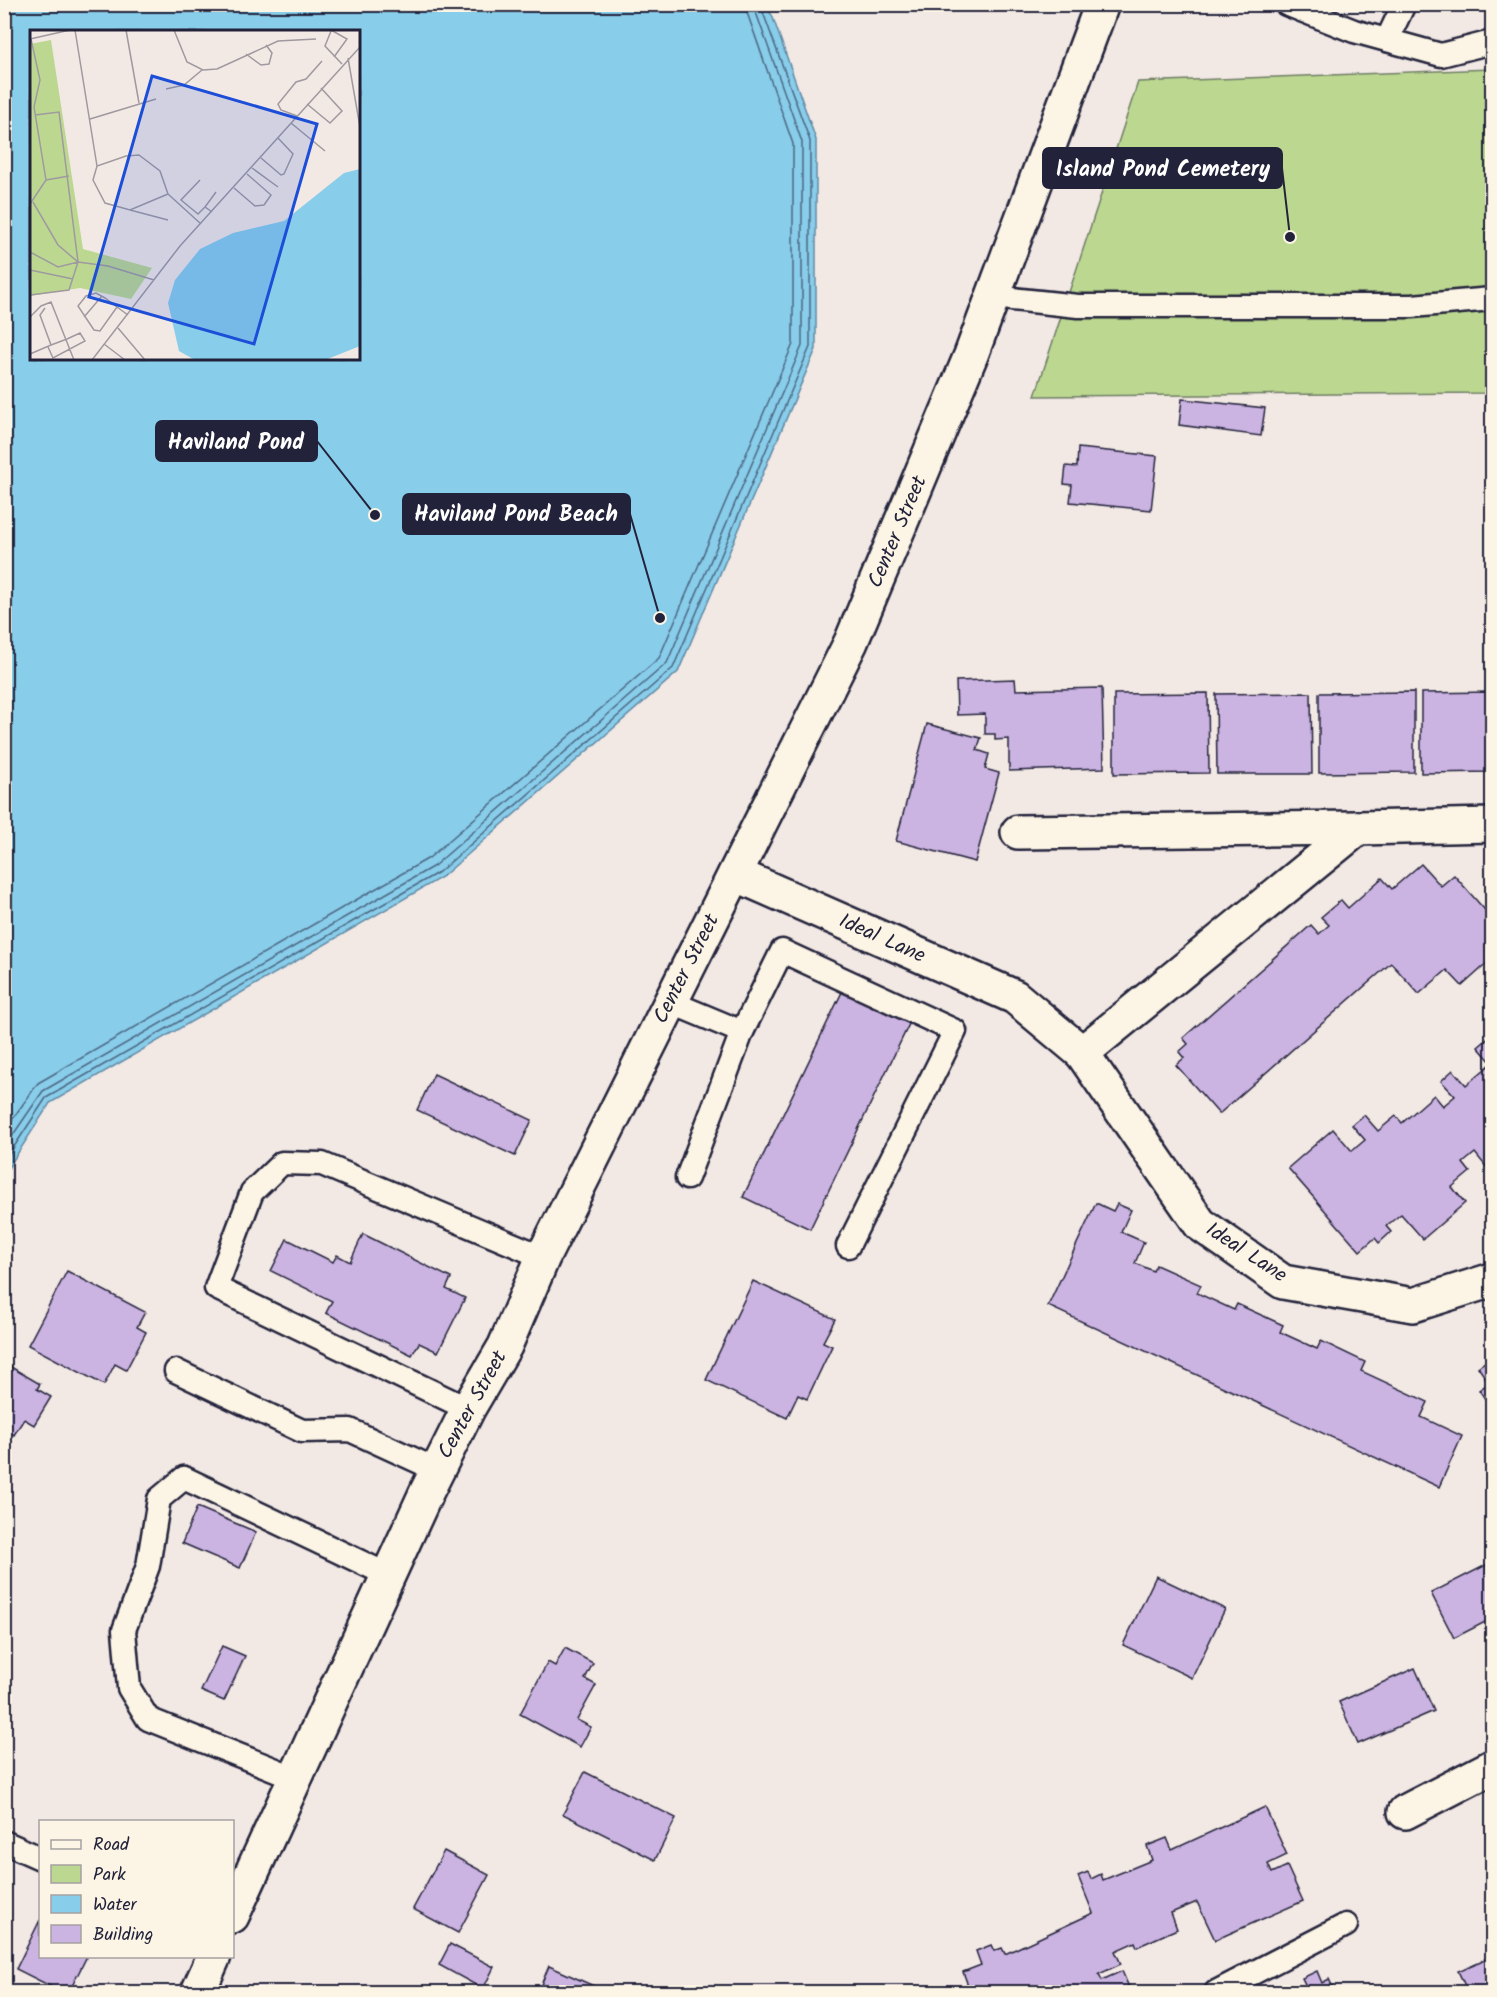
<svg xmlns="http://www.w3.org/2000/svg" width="1497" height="1997" font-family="Kalam,sans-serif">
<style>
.green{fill:#bcd890;stroke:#6f7d66;stroke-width:1.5}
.water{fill:#88cdea;stroke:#5f89a4;stroke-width:1.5;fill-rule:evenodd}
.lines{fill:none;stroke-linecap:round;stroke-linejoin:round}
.shore{stroke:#4b6681;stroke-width:1.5}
.building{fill:#cbb3e2;stroke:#22223b;stroke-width:1.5}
.lane-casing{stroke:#22223b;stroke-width:27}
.street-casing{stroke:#22223b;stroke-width:38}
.secondary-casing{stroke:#22223b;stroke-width:38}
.lane{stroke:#fcf5e5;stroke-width:22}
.street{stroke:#fcf5e5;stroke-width:33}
.secondary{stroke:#fcf5e5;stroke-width:33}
.labels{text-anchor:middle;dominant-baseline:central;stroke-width:4.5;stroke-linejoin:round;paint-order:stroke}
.street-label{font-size:21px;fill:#22223b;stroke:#fcf5e5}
.inset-road{fill:none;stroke:#9f99a0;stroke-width:1.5}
.view{fill:#1d4ed8;fill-opacity:0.15;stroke:#1d4ed8;stroke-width:3}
.inset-edge{fill:none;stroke:#22223b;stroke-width:3}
.leader{fill:none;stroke:#22223b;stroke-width:2}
.callout-dot{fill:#22223b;stroke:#fcf5e5;stroke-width:2}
.callout{fill:#22223b;stroke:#22223b;stroke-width:2}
.callout-label{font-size:22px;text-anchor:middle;font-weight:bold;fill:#fff}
</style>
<rect width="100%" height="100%" fill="#f2e8e4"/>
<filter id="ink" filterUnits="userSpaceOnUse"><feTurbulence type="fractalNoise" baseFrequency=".0167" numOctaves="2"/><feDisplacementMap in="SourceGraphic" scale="12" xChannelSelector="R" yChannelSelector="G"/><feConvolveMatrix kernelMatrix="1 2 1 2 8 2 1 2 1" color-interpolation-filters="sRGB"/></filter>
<g filter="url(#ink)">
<path class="green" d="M1492,69v324l-457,3 103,-314z"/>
<path class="water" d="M5,4l759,1 8,10 44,125v209l-138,323 -236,205 -392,226 -45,70zM32,32h326v326h-326z"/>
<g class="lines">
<g class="shore">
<path d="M4,1131l34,-48 391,-225 230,-200 134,-314v-200l-49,-140"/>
<path d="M4,1148l39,-57 391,-225 233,-203 135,-317v-204l-49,-138"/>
<path d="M4,1162l42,-64 393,-226 234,-204 137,-321v-206l-50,-137"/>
</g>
</g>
<g class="building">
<path d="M1182,399l83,9 -4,28 -82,-11z"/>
<path d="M1078,448l79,8 -6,54 -81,-8 2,-17 -8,-1 2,-18 11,1z"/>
<path d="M1015,679l1,11 86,-2 2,80 -95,3v-32l-14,1v-6h-10v-20l-28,1 -1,-34z"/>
<path d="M1414,692v80l-95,1v-80z"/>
<path d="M1492,692v80l-71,1v-80z"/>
<path d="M1208,693l1,80 -95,1v-80z"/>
<path d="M1311,693l1,81h-95l-1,-80z"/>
<path d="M927,724l54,14 -4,12 12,4 -4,15 14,4 -24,89 -79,-21z"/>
<path d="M1421,864l20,22 13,-11 38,43v8l-4,3 4,5v25l-30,27 -15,-16 -28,24 -28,-31 -172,151 -43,-49 8,-7 -5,-6 9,-8 -5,-6 128,-113 8,9 10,-9 -8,-8 20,-17 7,8 34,-30 10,11z"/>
<path d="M844,988l67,32 -101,209 -67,-32z"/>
<path d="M1491,1036l1,1v137l-17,-21 -12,10 7,9 -18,15 13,16 -42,36 -22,-25 -15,12 5,6 -12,11 -4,-5 -15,13 -72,-83 45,-39 19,22 13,-11 -13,-15 12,-10 14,16 18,-15 6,7 32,-28 9,11 12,-10 -14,-15 12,-11 13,15 26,-22 -14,-16z"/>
<path d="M434,1074l98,46 -17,36 -98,-46z"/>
<path d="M1096,1203l17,8 4,-7 14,6 -10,22 23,10 -9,21 18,8 3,-6 45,20 -4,8 37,17 3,-6 46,21 -3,7 37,17 4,-8 44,21 -4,9 67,31 -7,15 41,19 -23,51 -391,-181z"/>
<path d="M363,1234l88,44 -5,11 19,9 -27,54 -19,-9 -7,12 -86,-42 6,-12 -61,-30 16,-32 46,23 4,-7 13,7z"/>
<path d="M67,1271l78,41 -8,15 9,5 -20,38 -11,-6 -11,21 -76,-40z"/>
<path d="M753,1281l82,38 -12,23 9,4 -25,53 -9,-4 -11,23 -81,-38z"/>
<path d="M1492,1357v52l-13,-19 10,-7 -11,-16z"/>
<path d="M4,1363l36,21 -3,5 14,8 -17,28 -10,-6 -10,16 -10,-6z"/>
<path d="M197,1507l59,25 -16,36 -58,-25z"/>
<path d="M1492,1562v64l-3,-6 -35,18 -23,-45z"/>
<path d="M1156,1576l69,33 -33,69 -69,-33z"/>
<path d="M222,1646l23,10 -21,45 -23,-10z"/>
<path d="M565,1648l28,15 -8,16 11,6 -19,35 14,7 -11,20 -60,-33 28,-52 7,4z"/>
<path d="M1415,1668l19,43 -76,33 -19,-42z"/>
<path d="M585,1772l91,46 -21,42 -92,-46z"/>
<path d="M1265,1807l22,48 -19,9 4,9 15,-7 16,35 -88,39 -18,-38 -26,11 6,16 -40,18 -2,-5 -20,9 6,13 -22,10 3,6 20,-9 9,21h-175l13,-4 -6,-16 18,-7 -5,-14 15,-6 3,6 8,-3 3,6 88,-41 -15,-37 10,-4 3,7 10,-5 2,6 49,-20 -5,-14 20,-8 5,12z"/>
<path d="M444,1851l45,24 -31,58 -45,-24z"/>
<path d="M40,1920v36h47l-18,36h-7l-46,-23z"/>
<path d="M450,1944l44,23 -11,22 -44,-24z"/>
<path d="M1492,1956v33l-8,3h-16l-10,-21z"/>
<path d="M549,1966l56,25 -1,1h-66z"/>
<path d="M1317,1971l5,12 7,-4 6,13h-37l9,-4 -5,-10z"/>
</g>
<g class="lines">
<defs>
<g id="lane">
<path d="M1286,4l68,27 87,24 51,-13"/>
<path d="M1387,40l17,-36"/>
<path d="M993,297l85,9h334l80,-7"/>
<path d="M670,1002l72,30 40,-81 173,80 -107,215"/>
<path d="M687,1178l55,-146"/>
<path d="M176,1371l126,60 48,-1 87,40"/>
<path d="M468,1409l-252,-121 36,-96 30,-29 40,1 221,93"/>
<path d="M296,1778l-148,-59 -19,-31 -5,-58 24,-64 11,-67 25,-21 204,97"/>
<path d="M4,1842l36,16"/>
<path d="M1216,1992l130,-67"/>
</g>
<g id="street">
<path d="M1492,825l-134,3 -276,225 118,171 83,58 130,23 79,-25"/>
<path d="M1018,832l340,-4"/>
<path d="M735,874l280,123 67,56"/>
<path d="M1405,1812l87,-45"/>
</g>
<g id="secondary">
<path d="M232,1916l195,-425 41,-82 37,-63 38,-89 308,-615 120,-287 131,-351"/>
<path d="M198,1992l16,-36"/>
</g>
</defs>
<use href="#lane" class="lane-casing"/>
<use href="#street" class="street-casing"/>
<use href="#secondary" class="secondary-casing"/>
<use href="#lane" class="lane"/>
<use href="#street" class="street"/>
<use href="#secondary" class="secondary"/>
</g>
</g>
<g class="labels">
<g class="street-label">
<text transform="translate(898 532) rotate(-67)">Center Street</text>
<text transform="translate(882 939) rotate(24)">Ideal Lane</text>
<text transform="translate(687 969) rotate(-63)">Center Street</text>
<text transform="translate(1246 1253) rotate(33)">Ideal Lane</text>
<text transform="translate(473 1405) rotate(-61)">Center Street</text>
</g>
</g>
<g transform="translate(30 30)">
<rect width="330" height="330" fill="#f2e8e4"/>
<path d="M21,10l32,209 69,19 -21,31 -51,-11 -50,8v-252z" fill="#bcd890"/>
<path d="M330,139v177l-35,14h-130l-16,-9 -11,-48 7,-23 25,-31 33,-16 51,-12 60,-48z" fill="#88cdea"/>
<path class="inset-road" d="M45,0l22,136M96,0l13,73M144,0l13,32 16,8 14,-1 61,-28 38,-2M301,0l16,9 -13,18M301,1l-6,15 17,18M0,9l40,-9M1,9l9,41 -6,27 12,73M216,24l15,11 8,-1 3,-11 -6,-8M318,28l12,69M136,59l18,-4 18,-15M277,74l23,19 12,-12 -21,-23M5,85l24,-3 19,150M267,86l-16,-6 -3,-6 18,-22 10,-3 16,-18M60,89l66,-20M261,93l34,28M109,125l21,16 8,23 -38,16 -25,-7 -12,-23 4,-14 29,-10zM231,128l20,17 3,-1 9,-20 -15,-16M222,138l26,19M170,150l-19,20 17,14 7,-7 7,5M204,158l21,18 9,-1 7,-10 -24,-21M138,164l33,30M3,172l25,43 20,17 30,4 46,14M0,174l16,-24 23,-4M175,177l11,-15M100,180l38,10M0,222l28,15 20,-5 -9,28 -39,5M0,240l43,9M87,277l-17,24 -6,-1 -16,-24 8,-10 10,-3 9,5 12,9 11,8M15,278l-5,7 11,30M0,287l11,-11 10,-4 23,58M54,287l18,-21M88,298l27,32M74,314l21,16M0,324l21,-9 16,-6 13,-6 5,8 -32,17 -5,-11M62,330l88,-114 180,-199"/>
<path class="view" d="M122,46l165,48 -63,220 -165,-47z"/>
<rect width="330" height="330" class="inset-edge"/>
</g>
<path class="leader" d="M1290 237L1282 168M375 515L317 441M660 618L630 514"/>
<g class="callout-dot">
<circle cx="1290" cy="237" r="6"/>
<circle cx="375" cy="515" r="6"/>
<circle cx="660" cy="618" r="6"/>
</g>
<g class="callout">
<rect x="1043" y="148" width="239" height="40" rx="6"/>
<rect x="156" y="421" width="161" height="40" rx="6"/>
<rect x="403" y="494" width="227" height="40" rx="6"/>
</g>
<g class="callout-label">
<text x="1163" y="176">Island Pond Cemetery</text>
<text x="236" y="449">Haviland Pond</text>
<text x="516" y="521">Haviland Pond Beach</text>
</g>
<rect width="1497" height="1997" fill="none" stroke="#fcf5e5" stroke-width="24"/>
<rect x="12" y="12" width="1473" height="1973" fill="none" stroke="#22223b" stroke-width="2" filter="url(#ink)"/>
<rect x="39" y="1820" width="195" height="138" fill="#fcf5e5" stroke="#a5a1a1" stroke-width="1.5"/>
<rect x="51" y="1840" width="30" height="9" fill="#fcf5e5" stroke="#a5a1a1" stroke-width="1.5"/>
<text x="93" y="1850" font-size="18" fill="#22223b">Road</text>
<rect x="51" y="1865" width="30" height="18" fill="#bcd890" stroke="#a5a1a1" stroke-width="1.5"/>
<text x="93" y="1880" font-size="18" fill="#22223b">Park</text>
<rect x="51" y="1895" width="30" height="18" fill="#88cdea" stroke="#a5a1a1" stroke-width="1.5"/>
<text x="93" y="1910" font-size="18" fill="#22223b">Water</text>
<rect x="51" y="1925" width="30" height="18" fill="#cbb3e2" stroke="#a5a1a1" stroke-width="1.5"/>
<text x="93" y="1940" font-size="18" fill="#22223b">Building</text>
</svg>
